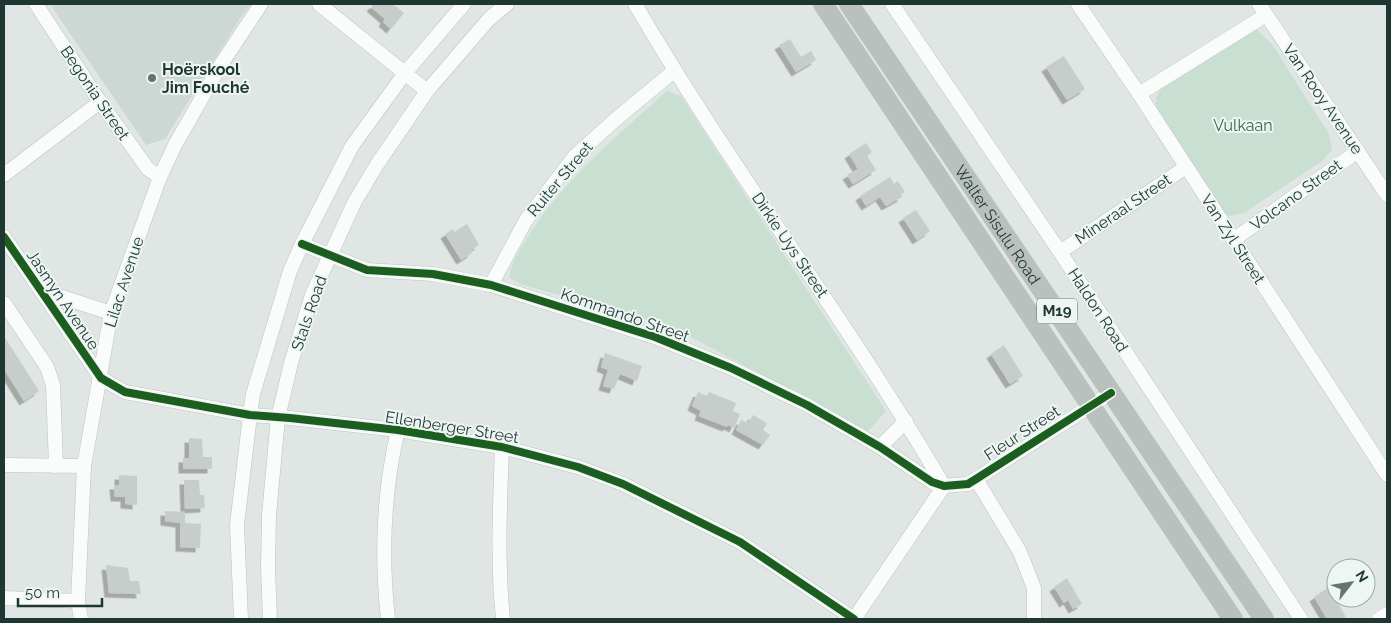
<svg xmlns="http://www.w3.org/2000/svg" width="1391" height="623" font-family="Raleway,sans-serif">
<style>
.built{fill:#cdd7d3}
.green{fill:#c9dfd1}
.building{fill:#c7cdcb;filter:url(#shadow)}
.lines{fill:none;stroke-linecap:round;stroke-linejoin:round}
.minor-casing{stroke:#bdc3c0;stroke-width:15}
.highway-casing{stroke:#bac3c0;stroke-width:20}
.minor{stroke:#fafbfb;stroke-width:14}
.highway{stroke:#b9c0be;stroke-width:19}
.cycleway-casing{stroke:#edf6f2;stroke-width:11}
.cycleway{stroke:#1b5e20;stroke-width:8}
.poi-dot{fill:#637471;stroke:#edf6f2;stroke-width:2}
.labels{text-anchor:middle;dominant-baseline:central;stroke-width:4;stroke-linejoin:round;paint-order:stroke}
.shield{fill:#edf6f2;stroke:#5d706c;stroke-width:1}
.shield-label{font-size:15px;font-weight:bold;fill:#1f3733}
.poi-label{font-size:16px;font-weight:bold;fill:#1f3733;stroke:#edf6f2;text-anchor:start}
.street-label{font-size:16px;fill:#1f3733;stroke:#edf6f2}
.park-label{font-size:16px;fill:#2b6d49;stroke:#edf6f2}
</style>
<defs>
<filter id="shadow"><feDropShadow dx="-4.5" dy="4.5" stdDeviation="0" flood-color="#0004"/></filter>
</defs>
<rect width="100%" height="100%" fill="#e0e6e3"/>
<path class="built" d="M50,4h201l-10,13 -76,122 -19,6z"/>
<g class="green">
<path d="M1256,29l16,15 57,90 3,16 -10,11 -78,52 -15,3 -13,-6 -60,-95v-18l7,-12z"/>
<path d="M667,91l14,5 205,315 -18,20 -198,-105 -150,-42 -11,-7c3,-15 9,-24 17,-37 36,-59 90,-103 141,-149z"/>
</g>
<g class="building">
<path d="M374,4h19l11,9 -13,16 -8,-7 2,-3 -14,-12z"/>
<path d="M790,39l11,18 10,-6 5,9 -20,12 -17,-27z"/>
<path d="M1064,56l21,33 -18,11 -21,-33z"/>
<path d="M866,143l6,9 -5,4 9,14 -23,14 -6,-9 11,-6 -9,-15z"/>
<path d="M890,177l4,7 4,-3 7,11 -4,2 1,3 -16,9 -6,-9 -14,9 -6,-10z"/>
<path d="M916,210l14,21 -13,9 -14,-22z"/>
<path d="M467,224l12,21 -8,5 1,3 -11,7 -16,-26 8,-5 1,3z"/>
<path d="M4,336l35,55 -15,10 -20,-32z"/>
<path d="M1004,345l19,31 -13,8 -19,-30z"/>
<path d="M605,353l37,13 -5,15 -17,-7 -6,15 -11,-3 5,-16 -7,-3z"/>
<path d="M698,392l9,4 2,-4 27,11 -3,8 7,3 -6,14 -6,-3 -1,2 -28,-11 2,-5 -9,-5z"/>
<path d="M753,415l14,8 -4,7 7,5 -7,10 -27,-15 5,-10 7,3z"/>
<path d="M189,438l13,1 1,18h9v12h-29v-11h6z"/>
<path d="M119,475l18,1v29l-12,-1v-7h-10l-1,-12h5z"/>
<path d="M184,480h15l1,15h4l1,13 -20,1z"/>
<path d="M165,511l20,1v11l16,1 -1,24 -20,-1v-24l-15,-2z"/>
<path d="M106,565l22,3 2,13h9l2,13 -32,-1z"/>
<path d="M1067,578l15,26 -9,5 -5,-9 -4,3 -10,-16z"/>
<path d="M1329,587l17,30 -4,2h-15l-13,-22z"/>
</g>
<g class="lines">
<defs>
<g id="minor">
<path d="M36,4l64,98 48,67 12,8"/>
<path d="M319,4l108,87"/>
<path d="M635,4c96,165 213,317 309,482"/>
<path d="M892,4l168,248 241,367"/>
<path d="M1078,4l61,90 248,381"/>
<path d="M1259,4l128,191"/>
<path d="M1139,94l127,-79"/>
<path d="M4,175l96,-73"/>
<path d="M4,237l97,141 24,14 125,23 40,3 108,12 104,17 76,20 45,17 117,58 114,77"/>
<path d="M1233,240l125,-89"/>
<path d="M302,244l65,26 66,4 58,11 164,52 76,31 76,37 73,42 52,35 12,4 24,-2 8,-5 135,-86"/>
<path d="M1060,252l126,-85"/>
<path d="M491,285l35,-65 48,-63 42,-38 58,-48"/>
<path d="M40,290l71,23"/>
<path d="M4,303l43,64 6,18 3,81"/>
<path d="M502,447c-2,58 -5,115 1,172"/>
<path d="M880,447l26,-26"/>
<path d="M4,465l80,1"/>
<path d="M976,479l44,73 14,36v31"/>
<path d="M4,598l74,3"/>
<path d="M81,619l-3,-18 6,-135 27,-153 49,-136 15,-32 45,-79 41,-62"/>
<path d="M241,619l-4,-94 13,-110 3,-21 37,-123 12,-27 50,-98 53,-73 59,-69"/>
<path d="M270,619l-2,-51 1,-53 9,-97 13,-55 21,-68 42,-92 22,-37 51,-75 62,-72 18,-15"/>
<path d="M388,619c-7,-64 -5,-126 10,-189"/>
<path d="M854,619l90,-133"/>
<path d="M1379,619l8,-5"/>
</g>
<g id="highway">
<path d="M823,4l410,615"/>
<path id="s1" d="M849,4l415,615"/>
</g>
</defs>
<use href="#minor" class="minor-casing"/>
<use href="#highway" class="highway-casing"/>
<use href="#minor" class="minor"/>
<use href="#highway" class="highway"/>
<defs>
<g id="cycleway">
<path d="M4,237l97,141 24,14 125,23 40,3 108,12 104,17 76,20 45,17 117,58 114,77"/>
<path d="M302,244l65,26 66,4 58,11 164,52 76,31 76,37 73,42 52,35 12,4 24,-2 8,-5 135,-86"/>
</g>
</defs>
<use href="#cycleway" class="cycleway-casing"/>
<use href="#cycleway" class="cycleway"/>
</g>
<circle class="poi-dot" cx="152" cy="78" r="5"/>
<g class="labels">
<rect class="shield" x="1037" y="298.5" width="40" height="25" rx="4"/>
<g class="shield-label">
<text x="1057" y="311">M19</text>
</g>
<g class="poi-label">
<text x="162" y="69">Hoërskool<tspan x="162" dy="18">Jim Fouché</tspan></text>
</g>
<g class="street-label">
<text transform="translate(95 93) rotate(56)">Begonia Street</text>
<text transform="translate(1323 99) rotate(56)">Van Rooy Avenue</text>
<text transform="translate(560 179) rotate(-50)">Ruiter Street</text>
<text transform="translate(1296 195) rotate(-36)">Volcano Street</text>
<text transform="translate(1123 209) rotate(-34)">Mineraal Street</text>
<text stroke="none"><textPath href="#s1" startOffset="266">Walter Sisulu Road</textPath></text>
<text transform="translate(1233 239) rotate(57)">Van Zyl Street</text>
<text transform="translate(790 245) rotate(56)">Dirkie Uys Street</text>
<text transform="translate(124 282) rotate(-72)">Lilac Avenue</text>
<text transform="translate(63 300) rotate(56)">Jasmyn Avenue</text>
<text transform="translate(1098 310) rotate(57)">Haldon Road</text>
<text transform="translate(309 313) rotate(-71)">Stals Road</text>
<text transform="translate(625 315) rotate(19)">Kommando Street</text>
<text transform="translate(452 427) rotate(9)">Ellenberger Street</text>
<text transform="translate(1022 433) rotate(-33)">Fleur Street</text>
</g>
<g class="park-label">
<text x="1243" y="125">Vulkaan</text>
</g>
</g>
<rect width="1391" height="623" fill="none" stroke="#1f3733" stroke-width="10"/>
<g transform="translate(1351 583) rotate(59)"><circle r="24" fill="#edf6f2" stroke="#9baaa6"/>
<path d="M0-4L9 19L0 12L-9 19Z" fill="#637471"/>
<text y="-8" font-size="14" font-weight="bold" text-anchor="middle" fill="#1f3733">N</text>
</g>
<path d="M18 598v8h84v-8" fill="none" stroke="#1f3733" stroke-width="2.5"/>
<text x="25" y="598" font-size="15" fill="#1f3733" stroke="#edf6f2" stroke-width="4" paint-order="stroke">50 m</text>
</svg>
